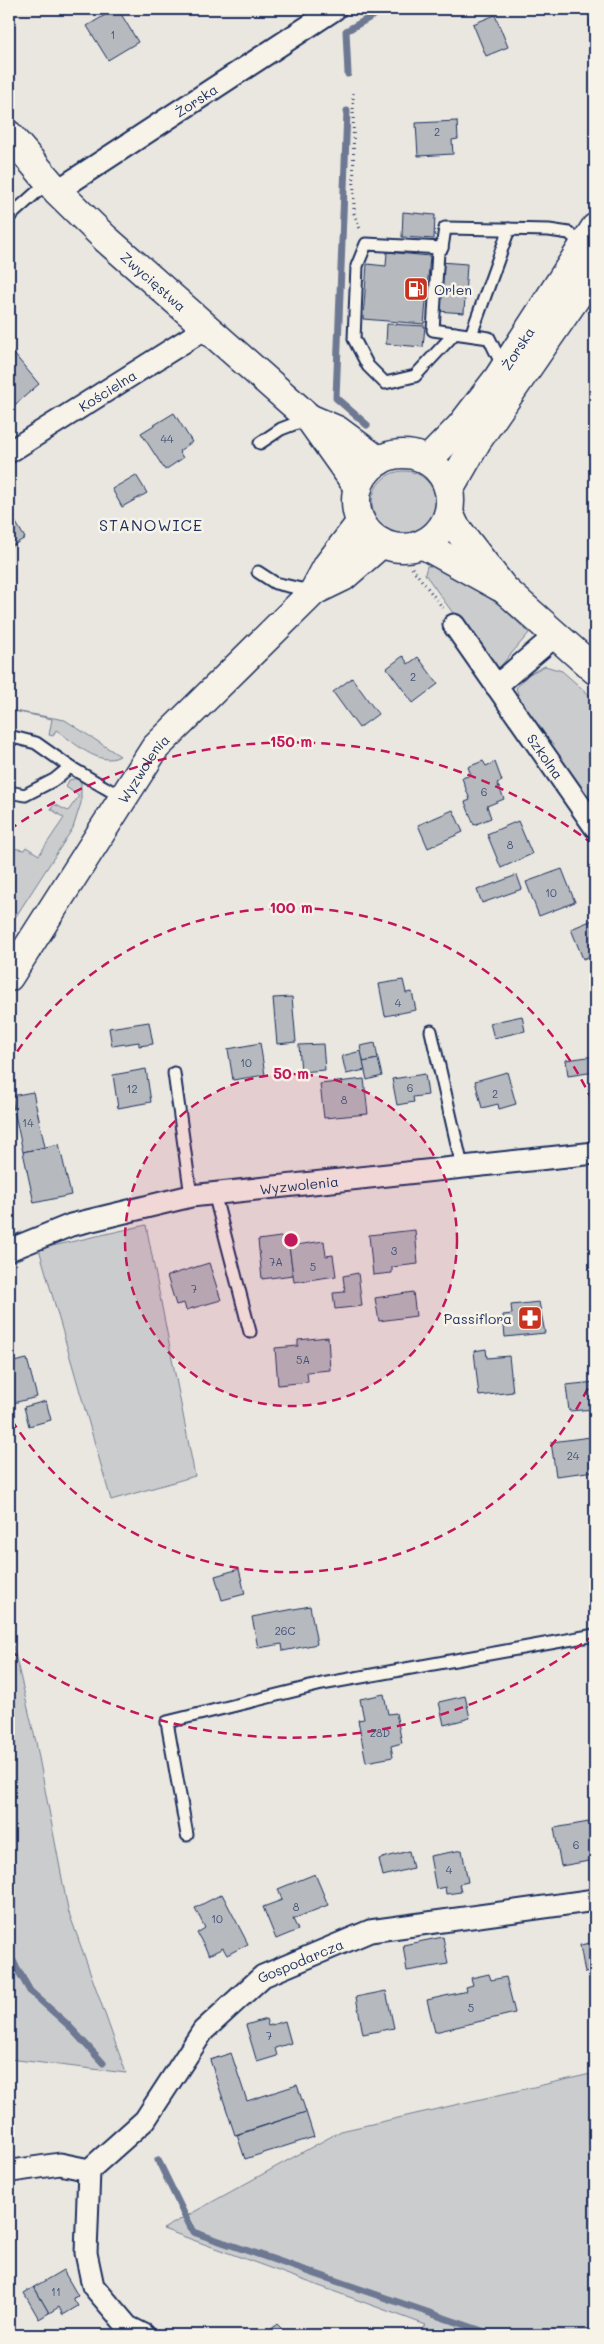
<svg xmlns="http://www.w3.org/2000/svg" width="604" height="2344" font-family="Mali,sans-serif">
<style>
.green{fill:#cbcccd;stroke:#737e96}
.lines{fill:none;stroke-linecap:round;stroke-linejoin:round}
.stream{stroke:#6d7892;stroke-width:7}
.building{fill:#b6babf;stroke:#1b2f5e}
.service-casing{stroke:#1b2f5e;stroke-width:15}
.minor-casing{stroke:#1b2f5e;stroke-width:25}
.secondary-casing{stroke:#1b2f5e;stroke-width:31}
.path{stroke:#1b2f5e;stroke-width:3;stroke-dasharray:1 4;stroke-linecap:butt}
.service{stroke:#f7f3e8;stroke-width:11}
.minor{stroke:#f7f3e8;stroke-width:21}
.secondary{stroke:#f7f3e8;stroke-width:28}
.ring{fill:none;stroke:#c2185b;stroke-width:2.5;stroke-dasharray:9 6}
.labels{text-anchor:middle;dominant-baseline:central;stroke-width:5;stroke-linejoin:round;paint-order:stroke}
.number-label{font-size:11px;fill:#425276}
.street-label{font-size:14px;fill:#1b2f5e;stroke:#f7f3e8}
.poi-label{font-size:14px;fill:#1b2f5e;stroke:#f7f3e8;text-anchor:start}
.quarter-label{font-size:16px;letter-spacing:1px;fill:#1b2f5e;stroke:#f7f3e8}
.centre{fill:#c2185b;stroke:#f7f3e8;stroke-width:2.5}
.ring-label{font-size:15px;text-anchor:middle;font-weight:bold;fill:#c2185b;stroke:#f7f3e8;stroke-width:5;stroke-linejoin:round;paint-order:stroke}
</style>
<rect width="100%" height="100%" fill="#eae7e0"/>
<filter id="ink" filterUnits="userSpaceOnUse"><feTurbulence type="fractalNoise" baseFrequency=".02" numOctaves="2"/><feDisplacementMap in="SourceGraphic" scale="10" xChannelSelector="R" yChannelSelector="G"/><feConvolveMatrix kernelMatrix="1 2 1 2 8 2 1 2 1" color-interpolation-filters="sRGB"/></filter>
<g filter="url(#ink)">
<g class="green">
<circle cx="404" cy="503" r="32"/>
<path d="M427,566h15l59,40 28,27 -30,35 -24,-24 -50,-70z"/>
<path d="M545,666l17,5 33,29v109l-73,-103 -6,-18 13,-14z"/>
<path d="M9,710l56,10 55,36c-21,12 -47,-15 -64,-26l-3,6 -4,-1 3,-16z"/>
<path d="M78,778l3,2v23l-8,25 -64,99v-62l3,-17 12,2 2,-3 13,8 25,-37 -13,-9 3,-5 14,7 11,-15 -13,-9 3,-7z"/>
<path d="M146,1225l49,251 -84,24 -72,-251z"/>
<path d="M9,1629l27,113 32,168 58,163 -117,-14z"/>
<path d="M595,2073v262h-177l8,-10 -263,-96 178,-98z"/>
</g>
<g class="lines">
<g class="stream">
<path d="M348,74l-2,-43 39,-22"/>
<path d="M347,111l-11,287 31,27"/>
<path d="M9,1954l21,37 37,33 36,39"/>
<path d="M158,2160l35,72 301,103"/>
</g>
</g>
<g class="building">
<path d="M115,9h3l20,33 -30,18 -21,-34z"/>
<path d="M495,15l13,32 -22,9 -13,-32z"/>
<rect x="590" y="20" width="5" height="38"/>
<path d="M457,121l1,18 -6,1 1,14 -35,2 -2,-33z"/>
<path d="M403,212l32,3 -1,24 -32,-2z"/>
<path d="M387,252l43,4 -6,68 -61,-5 4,-55 19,2z"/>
<path d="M440,262l27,2 -3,49 -27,-2z"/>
<path d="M387,324l38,2 -2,21 -37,-3z"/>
<path d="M9,348l30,36 -30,26z"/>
<path d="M174,413l18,29 -13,9 4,7 -18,12 -24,-37z"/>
<path d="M136,475l11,18 -25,14 -10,-18z"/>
<path d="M9,511l16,27 -16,10z"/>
<path d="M403,656l5,8 10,-7 20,27 -25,19 -26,-35z"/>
<path d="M352,678l26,36 -19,14 -26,-36z"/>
<path d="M483,761l3,5 9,-4 7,19 -5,2 7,16 -17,7 4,12 -17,7 -9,-23 5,-2 -8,-22 9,-3 -3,-8z"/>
<path d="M453,810l10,22 -35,16 -10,-23z"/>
<path d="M518,821l14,33 -31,14 -14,-34z"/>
<path d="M562,869l13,33 -36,14 -13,-34z"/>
<path d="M517,875l5,14 -40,14 -5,-13z"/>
<path d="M595,919v35l-12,5 -12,-30z"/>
<path d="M403,980l3,13 6,-1 4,18 -31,6 -6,-32z"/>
<path d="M292,997l4,45 -19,2 -4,-46z"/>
<path d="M522,1016l3,15 -31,7 -4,-15z"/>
<path d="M149,1022l4,22 -14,2v-4l-27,4 -3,-18z"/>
<path d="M260,1043l5,32 -32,5 -5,-31z"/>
<path d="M375,1043l3,16 -15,3 -3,-16z"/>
<path d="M323,1044l2,26 -24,2 -2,-27z"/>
<path d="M361,1051l4,19 -19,4 -4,-18z"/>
<path d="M595,1056v16l-27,4 -2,-16z"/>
<path d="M378,1059l4,17 -15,4 -4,-18z"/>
<path d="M146,1069l5,33 -33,6 -5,-33z"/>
<path d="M507,1072l9,32 -17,5 -1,-5 -16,4 -7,-27z"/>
<path d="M425,1074l3,21 -15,2 1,5 -17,3 -5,-26z"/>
<path d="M364,1079l4,35 -44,4 -4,-34z"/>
<path d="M33,1092l12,55 -22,5 -12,-56z"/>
<path d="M59,1144l12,51 -37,8 -11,-51z"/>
<path d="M415,1230l3,34 -26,3v6l-19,2 -4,-40z"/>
<path d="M288,1236l5,39 -31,4 -4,-39z"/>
<path d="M324,1241l2,15 7,-1 3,21 -42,6 -5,-36z"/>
<path d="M209,1263l12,37 -35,10 -2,-7 -8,2 -9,-29z"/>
<path d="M358,1273l4,33 -27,3 -2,-16 12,-1 -2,-16z"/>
<path d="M413,1292l3,24 -37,5 -4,-23z"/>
<path d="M539,1302l6,31 -40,4 -2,-22 9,-1 -1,-9z"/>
<path d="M328,1337l2,33 -23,2 1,10 -30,3 -3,-37 23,-2v-6z"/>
<path d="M486,1349l1,9 22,-2 4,36 -34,4 -5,-45z"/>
<path d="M27,1359l10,38 -28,7v-41z"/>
<path d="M595,1382v27l-26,2 -3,-26z"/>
<path d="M46,1401l5,19 -22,6 -5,-19z"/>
<path d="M591,1437l4,34 -39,5 -5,-34z"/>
<path d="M239,1569l6,25 -23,6 -7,-24z"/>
<path d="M310,1606l7,38 -34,7 -1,-7 -24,4 -6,-31z"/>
<path d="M384,1694l4,20 8,-1 6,30 -11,3 2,11 -27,5 -8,-42 6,-1 -4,-20z"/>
<path d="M465,1696l5,22 -26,7 -5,-23z"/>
<path d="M595,1821v39l-34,6 -7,-38z"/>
<path d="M462,1850l6,32 -9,2 2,8 -15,2 -1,-7 -9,2 -6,-33z"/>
<path d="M409,1851l4,17 -30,8 -4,-17z"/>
<path d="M315,1874l13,31 -35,14 5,11 -22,9 -13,-32 19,-7 -4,-11z"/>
<path d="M222,1894l26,50 -21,11 -4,-7 -14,7 -12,-22 8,-5 -10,-20z"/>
<path d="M443,1937l5,27 -41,7 -4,-26z"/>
<path d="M595,1942v29l-10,2 -5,-28z"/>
<path d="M489,1974l2,6 15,-3 9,36 -80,19 -8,-32 40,-9 -1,-4 7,-2 -2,-7z"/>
<path d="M386,1991l8,37 -31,6 -7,-37z"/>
<path d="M266,2019l2,7 17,-5 6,22 -16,5 2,8 -20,6 -11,-37z"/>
<path d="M231,2053l16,48 50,-16 9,27 -71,23 -25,-75z"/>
<path d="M306,2112l8,25 -69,22 -8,-24z"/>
<path d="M63,2270l15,26 -5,2 5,8 -15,9 -4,-8 -10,6 -15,-26z"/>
<path d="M34,2287l15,26 -10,6 -15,-26z"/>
<path d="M277,2324l11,11h-23z"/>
</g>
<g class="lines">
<defs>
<g id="service">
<path d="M9,217l39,-35"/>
<path d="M442,248l-76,-4 -9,22 -3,73 14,27 17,17 30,-7 40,-43"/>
<path d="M471,335l38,-106"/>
<path d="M503,367l-14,-29 -56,-8 5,-78 4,-4 3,-20 104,2 20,3 26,23"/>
<path d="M260,443l21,-14 26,-10"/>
<path d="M258,572l17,11 35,8"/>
<path d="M9,736l27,7 34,24 53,31"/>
<path d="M9,792l16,3 29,-15 16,-13"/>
<path d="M431,1031l31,135"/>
<path d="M174,1073l17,123"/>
<path d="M214,1193l36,139"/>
<path d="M187,1835l-20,-113 155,-38 273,-49"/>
</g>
<g id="minor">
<path id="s1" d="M57,191l278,-182"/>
<path id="s2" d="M9,452l197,-124"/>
<path id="s3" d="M454,625l141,202"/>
<path d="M496,686l60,-51"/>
<path id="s4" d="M9,1250l62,-25 120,-29 404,-43"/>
<path d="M89,2170l-3,83 7,33 35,41 16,8"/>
<path id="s5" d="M12,2171l48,-7 29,6 56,-50 58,-89 60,-55 107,-45 225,-31"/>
</g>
<g id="secondary">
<path id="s6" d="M9,135l48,56 49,48 203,179 49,69"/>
<path d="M309,418l28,12 42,31"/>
<circle cx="403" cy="501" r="47"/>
<path id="s7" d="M427,461l34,-35 37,-48 97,-150"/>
<path d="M449,490l28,-49 118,-171"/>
<path d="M449,513l6,13 49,63 91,81"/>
<path d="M422,544l78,43"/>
<path d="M314,591l29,-14 39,-34"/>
<path id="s8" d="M9,977l146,-229 159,-157 14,-26 33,-43"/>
</g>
</defs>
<use href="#service" class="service-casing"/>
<use href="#minor" class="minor-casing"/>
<use href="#secondary" class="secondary-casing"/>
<g class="path">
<path d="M353,93l1,120 6,16"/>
<path d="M412,568l31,40"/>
</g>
<use href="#service" class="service"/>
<use href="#minor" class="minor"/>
<use href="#secondary" class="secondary"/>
</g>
</g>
<circle cx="291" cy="1240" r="166" fill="#c2185b" fill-opacity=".12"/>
<g class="ring">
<circle cx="291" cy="1240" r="166"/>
<path d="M594 1375A332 332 0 0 1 9 1416M9 1064A332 332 0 0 1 594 1105"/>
<path d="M594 1635A498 498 0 0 1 9 1650M9 830A498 498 0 0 1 594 845"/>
</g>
<defs>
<symbol id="fuel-square" viewBox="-11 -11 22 22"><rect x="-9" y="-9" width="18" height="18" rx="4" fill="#c8321e" stroke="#f7f3e8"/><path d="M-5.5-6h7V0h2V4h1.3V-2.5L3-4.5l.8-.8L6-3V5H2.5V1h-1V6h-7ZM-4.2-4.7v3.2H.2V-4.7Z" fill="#fff"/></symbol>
<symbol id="pharmacy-square" viewBox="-11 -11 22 22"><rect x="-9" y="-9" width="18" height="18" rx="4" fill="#c8321e" stroke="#f7f3e8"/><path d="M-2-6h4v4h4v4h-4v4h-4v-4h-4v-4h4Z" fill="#fff"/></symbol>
</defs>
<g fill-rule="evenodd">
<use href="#fuel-square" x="402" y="275" width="28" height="28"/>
<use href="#pharmacy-square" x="516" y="1304" width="28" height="28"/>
</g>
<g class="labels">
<g class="number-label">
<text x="113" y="34">1</text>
<text x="437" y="131">2</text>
<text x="167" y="438">44</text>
<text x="413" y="676">2</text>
<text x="484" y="791">6</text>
<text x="510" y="844">8</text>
<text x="551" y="892">10</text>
<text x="398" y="1002">4</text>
<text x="246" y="1062">10</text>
<text x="410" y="1087">6</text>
<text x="132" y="1088">12</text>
<text x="495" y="1093">2</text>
<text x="344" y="1099">8</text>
<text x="28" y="1122">14</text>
<text x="394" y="1250">3</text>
<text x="276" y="1261">7A</text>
<text x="313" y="1266">5</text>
<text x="194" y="1288">7</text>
<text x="303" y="1359">5A</text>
<text x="573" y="1455">24</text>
<text x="285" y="1630">26C</text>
<text x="380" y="1732">28D</text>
<text x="576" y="1844">6</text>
<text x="449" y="1869">4</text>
<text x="296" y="1906">8</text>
<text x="217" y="1918">10</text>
<text x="471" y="2007">5</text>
<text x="269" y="2035">7</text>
<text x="56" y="2291">11</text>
</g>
<g class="street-label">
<text stroke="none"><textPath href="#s1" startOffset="166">Żorska</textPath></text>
<text stroke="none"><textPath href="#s6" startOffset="206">Zwycięstwa</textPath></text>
<text stroke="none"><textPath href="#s7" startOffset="145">Żorska</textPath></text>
<text stroke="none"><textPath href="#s2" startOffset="116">Kościelna</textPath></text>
<text stroke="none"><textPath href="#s3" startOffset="160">Szkolna</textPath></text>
<text stroke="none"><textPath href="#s8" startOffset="248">Wyzwolenia</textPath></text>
<text stroke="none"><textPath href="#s4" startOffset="299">Wyzwolenia</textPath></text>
<text stroke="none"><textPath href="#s5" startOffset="381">Gospodarcza</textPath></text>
</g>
<g class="poi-label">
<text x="434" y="289">Orlen</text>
<text x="512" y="1318" text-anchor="end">Passiflora</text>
</g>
<g class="quarter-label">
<text x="151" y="524">STANOWICE</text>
</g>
</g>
<circle cx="291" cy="1240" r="8" class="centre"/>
<g class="ring-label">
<text x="291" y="747">150 m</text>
<text x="291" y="913">100 m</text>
<text x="291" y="1079">50 m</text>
</g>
<rect width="604" height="2344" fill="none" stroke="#f7f3e8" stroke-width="30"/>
<rect x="15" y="15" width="574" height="2314" fill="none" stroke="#1b2f5e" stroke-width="2" filter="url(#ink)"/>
</svg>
